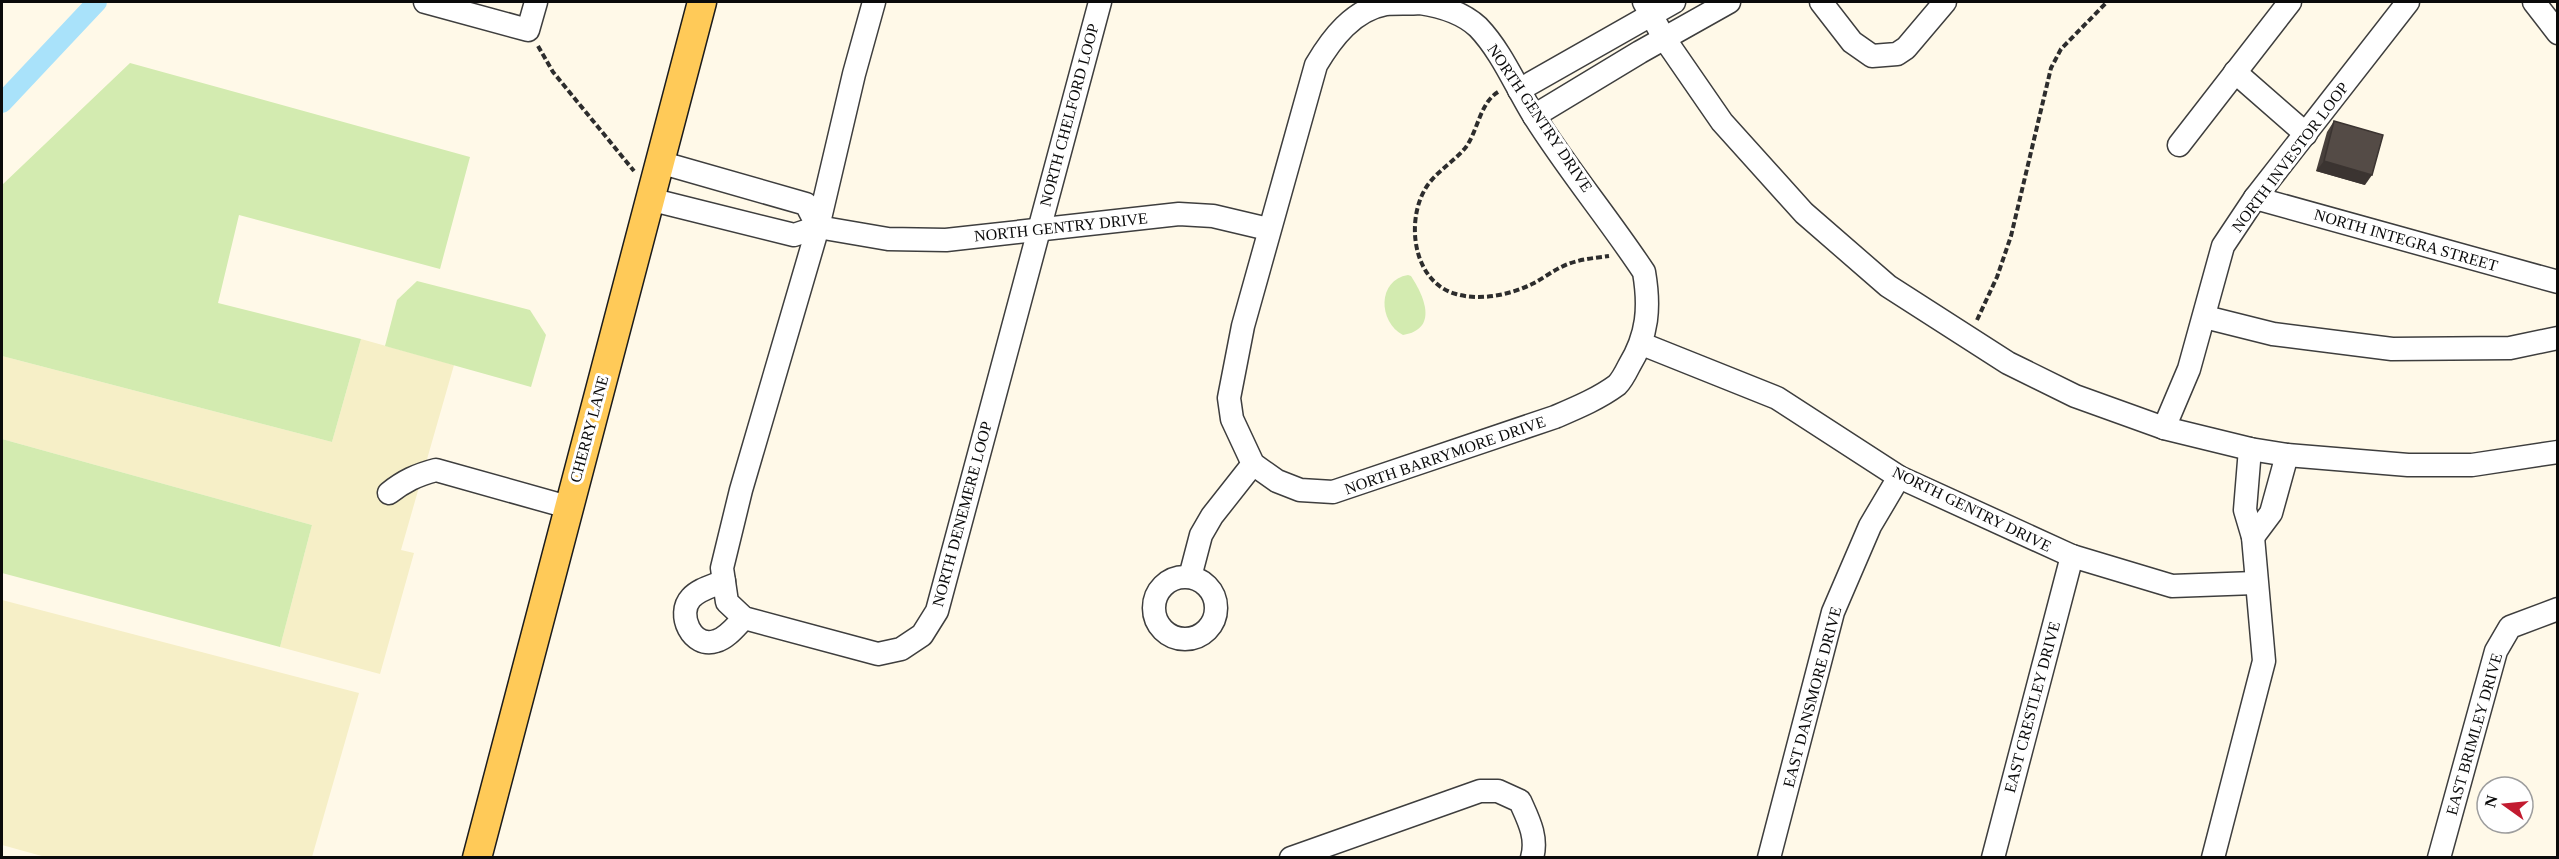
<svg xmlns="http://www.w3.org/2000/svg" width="2559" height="859" font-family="Georgia,serif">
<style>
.farmland{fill:#f6efc7}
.green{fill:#d3ebb0}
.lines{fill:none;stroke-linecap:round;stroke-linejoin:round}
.canal{stroke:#a9e2fa;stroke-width:20}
.minor-casing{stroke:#3e3e3e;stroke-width:25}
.major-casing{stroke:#1c1c1c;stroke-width:31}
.path{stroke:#2d2d2d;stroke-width:4;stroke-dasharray:6 3;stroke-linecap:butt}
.minor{stroke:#fff;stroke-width:22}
.major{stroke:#ffca58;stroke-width:28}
.wall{fill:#48403c}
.shaded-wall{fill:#3b3431}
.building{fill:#544b46;stroke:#3b3431;stroke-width:1.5}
.labels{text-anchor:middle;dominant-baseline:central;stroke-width:6;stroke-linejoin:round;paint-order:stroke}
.street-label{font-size:16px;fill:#0b0b0b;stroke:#fff}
</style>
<rect width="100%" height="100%" fill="#fff9e8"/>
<g class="farmland">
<path d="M361,339l93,26 -53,185 13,3 -34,121 -100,-27 32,-122 -310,-86v-83l330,86z"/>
<path d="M2,600l357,93 -47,164 -263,1 -47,-13z"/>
</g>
<g class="green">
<path d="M130,63l340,94 -30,112 -201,-54 -21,88 143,36 -29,103 -330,-86v-171z"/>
<path d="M1408,275l3,1c13,20 28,53 -8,59 -25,-13 -26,-55 5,-60z"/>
<path d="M417,281l113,29 16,25 -15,52 -146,-41 12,-46z"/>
<path d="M2,439l310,86 -32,122 -278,-74z"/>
</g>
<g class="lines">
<path class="canal" d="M2,103l95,-101"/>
<defs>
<g id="minor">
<path d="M425,2l103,28 8,-28"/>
<path d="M874,2l-20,72 -36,153 -77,263 -19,78 5,34 17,16 134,36 23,-5 21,-14 15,-24 163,-609"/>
<path d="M1644,2l20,36 58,84 82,91 84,73 120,77 67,33 89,32 86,21 37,6 121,10h64l86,-13"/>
<path d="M1821,2l31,40 20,14 25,-2 9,-6 39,-46"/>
<path d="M2534,2l24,31"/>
<path d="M1420,3c20,3 43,10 58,24 24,25 38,60 56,89 34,54 75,103 110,156 6,35 4,63 -15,94 -3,6 -7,14 -12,19 -19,14 -41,23 -62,32l-222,75 -33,-2 -23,-9 -24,-17 -21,-45 -3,-21 14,-72 73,-261c16,-27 37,-55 70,-61 11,-1 23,0 34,-1z"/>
<path d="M2235,72l71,62"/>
<path d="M1519,90l155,-88"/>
<path d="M1534,116l106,-64 89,-50"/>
<path d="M2179,145l111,-143"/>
<path d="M659,162l147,42 12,23"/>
<path d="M2255,198l303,84"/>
<path d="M649,199l145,36 24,-8 70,12 58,1 233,-26 34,2 55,13"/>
<path d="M2205,317l68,17 119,15 118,-1 48,-10"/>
<path d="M1642,344l135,54 122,79 173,79 100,30 83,-3"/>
<path d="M2164,428l25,-59 34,-123 32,-48 153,-196"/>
<path d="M389,493c15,-12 28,-18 47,-23l132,37"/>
<path d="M2253,537l18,-24 16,-58"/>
<circle cx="1185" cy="608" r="31"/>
<path d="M1190,577l11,-42 11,-19 41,-52"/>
<path d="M724,581c-11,5 -25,8 -33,17 -15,16 1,51 25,43 11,-3 20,-15 28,-23"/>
<path d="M1291,858l189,-67h18l22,10c8,18 18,36 12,57"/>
<path d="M1769,858l64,-246 37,-86 29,-49"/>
<path d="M1993,858l79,-302"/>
<path d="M2213,858l51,-197 -11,-124 -8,-27 5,-61"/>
<path d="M2439,858l57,-207 14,-24 48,-18"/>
</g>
<path id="major" d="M477,858l225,-856"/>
</defs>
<use href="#minor" class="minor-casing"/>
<use href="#major" class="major-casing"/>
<g class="path">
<path d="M538,46l15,26 81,99"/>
<path d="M1498,92c-18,11 -20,38 -32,55 -11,14 -28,23 -39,39 -22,33 -15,96 29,108 24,7 54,1 76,-10 12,-6 23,-15 36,-20 13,-5 27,-6 41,-8"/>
<path d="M1977,320l20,-43 14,-41 40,-168 10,-19 46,-47"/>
</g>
<use href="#minor" class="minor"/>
<use href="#major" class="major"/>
</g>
<path class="wall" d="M2334,121l31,64 -49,-14 11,-39z"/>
<path class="shaded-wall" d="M2324,161l48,14 -7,10 -49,-14z"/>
<path class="building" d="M2334,121l49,14 -11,40 -48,-14z"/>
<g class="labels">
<g class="street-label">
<text transform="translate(1069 115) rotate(-75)">NORTH CHELFORD LOOP</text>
<text transform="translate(1540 118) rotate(56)">NORTH GENTRY DRIVE</text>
<text transform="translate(2290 157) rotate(-53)">NORTH INVESTOR LOOP</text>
<text transform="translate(1061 227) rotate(-6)">NORTH GENTRY DRIVE</text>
<text transform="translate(2406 240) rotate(16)">NORTH INTEGRA STREET</text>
<text transform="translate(589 429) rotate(-75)">CHERRY LANE</text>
<text transform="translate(1445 455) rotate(-19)">NORTH BARRYMORE DRIVE</text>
<text transform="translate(1972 509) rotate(26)">NORTH GENTRY DRIVE</text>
<text transform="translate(962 514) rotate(-75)">NORTH DENEMERE LOOP</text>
<text transform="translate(1812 697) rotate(-75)">EAST DANSMORE DRIVE</text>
<text transform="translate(2032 707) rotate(-75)">EAST CRESTLEY DRIVE</text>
<text transform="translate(2474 734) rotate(-74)">EAST BRIMLEY DRIVE</text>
</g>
</g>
<rect width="2559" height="859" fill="none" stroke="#0b0b0b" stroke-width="6"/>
<g transform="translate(2505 805) rotate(285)"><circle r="28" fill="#ffffff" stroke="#9d9d9d" stroke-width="1.5"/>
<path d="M0-4.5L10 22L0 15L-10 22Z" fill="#c21b30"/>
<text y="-9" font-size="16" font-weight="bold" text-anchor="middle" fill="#0b0b0b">N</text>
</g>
</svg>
